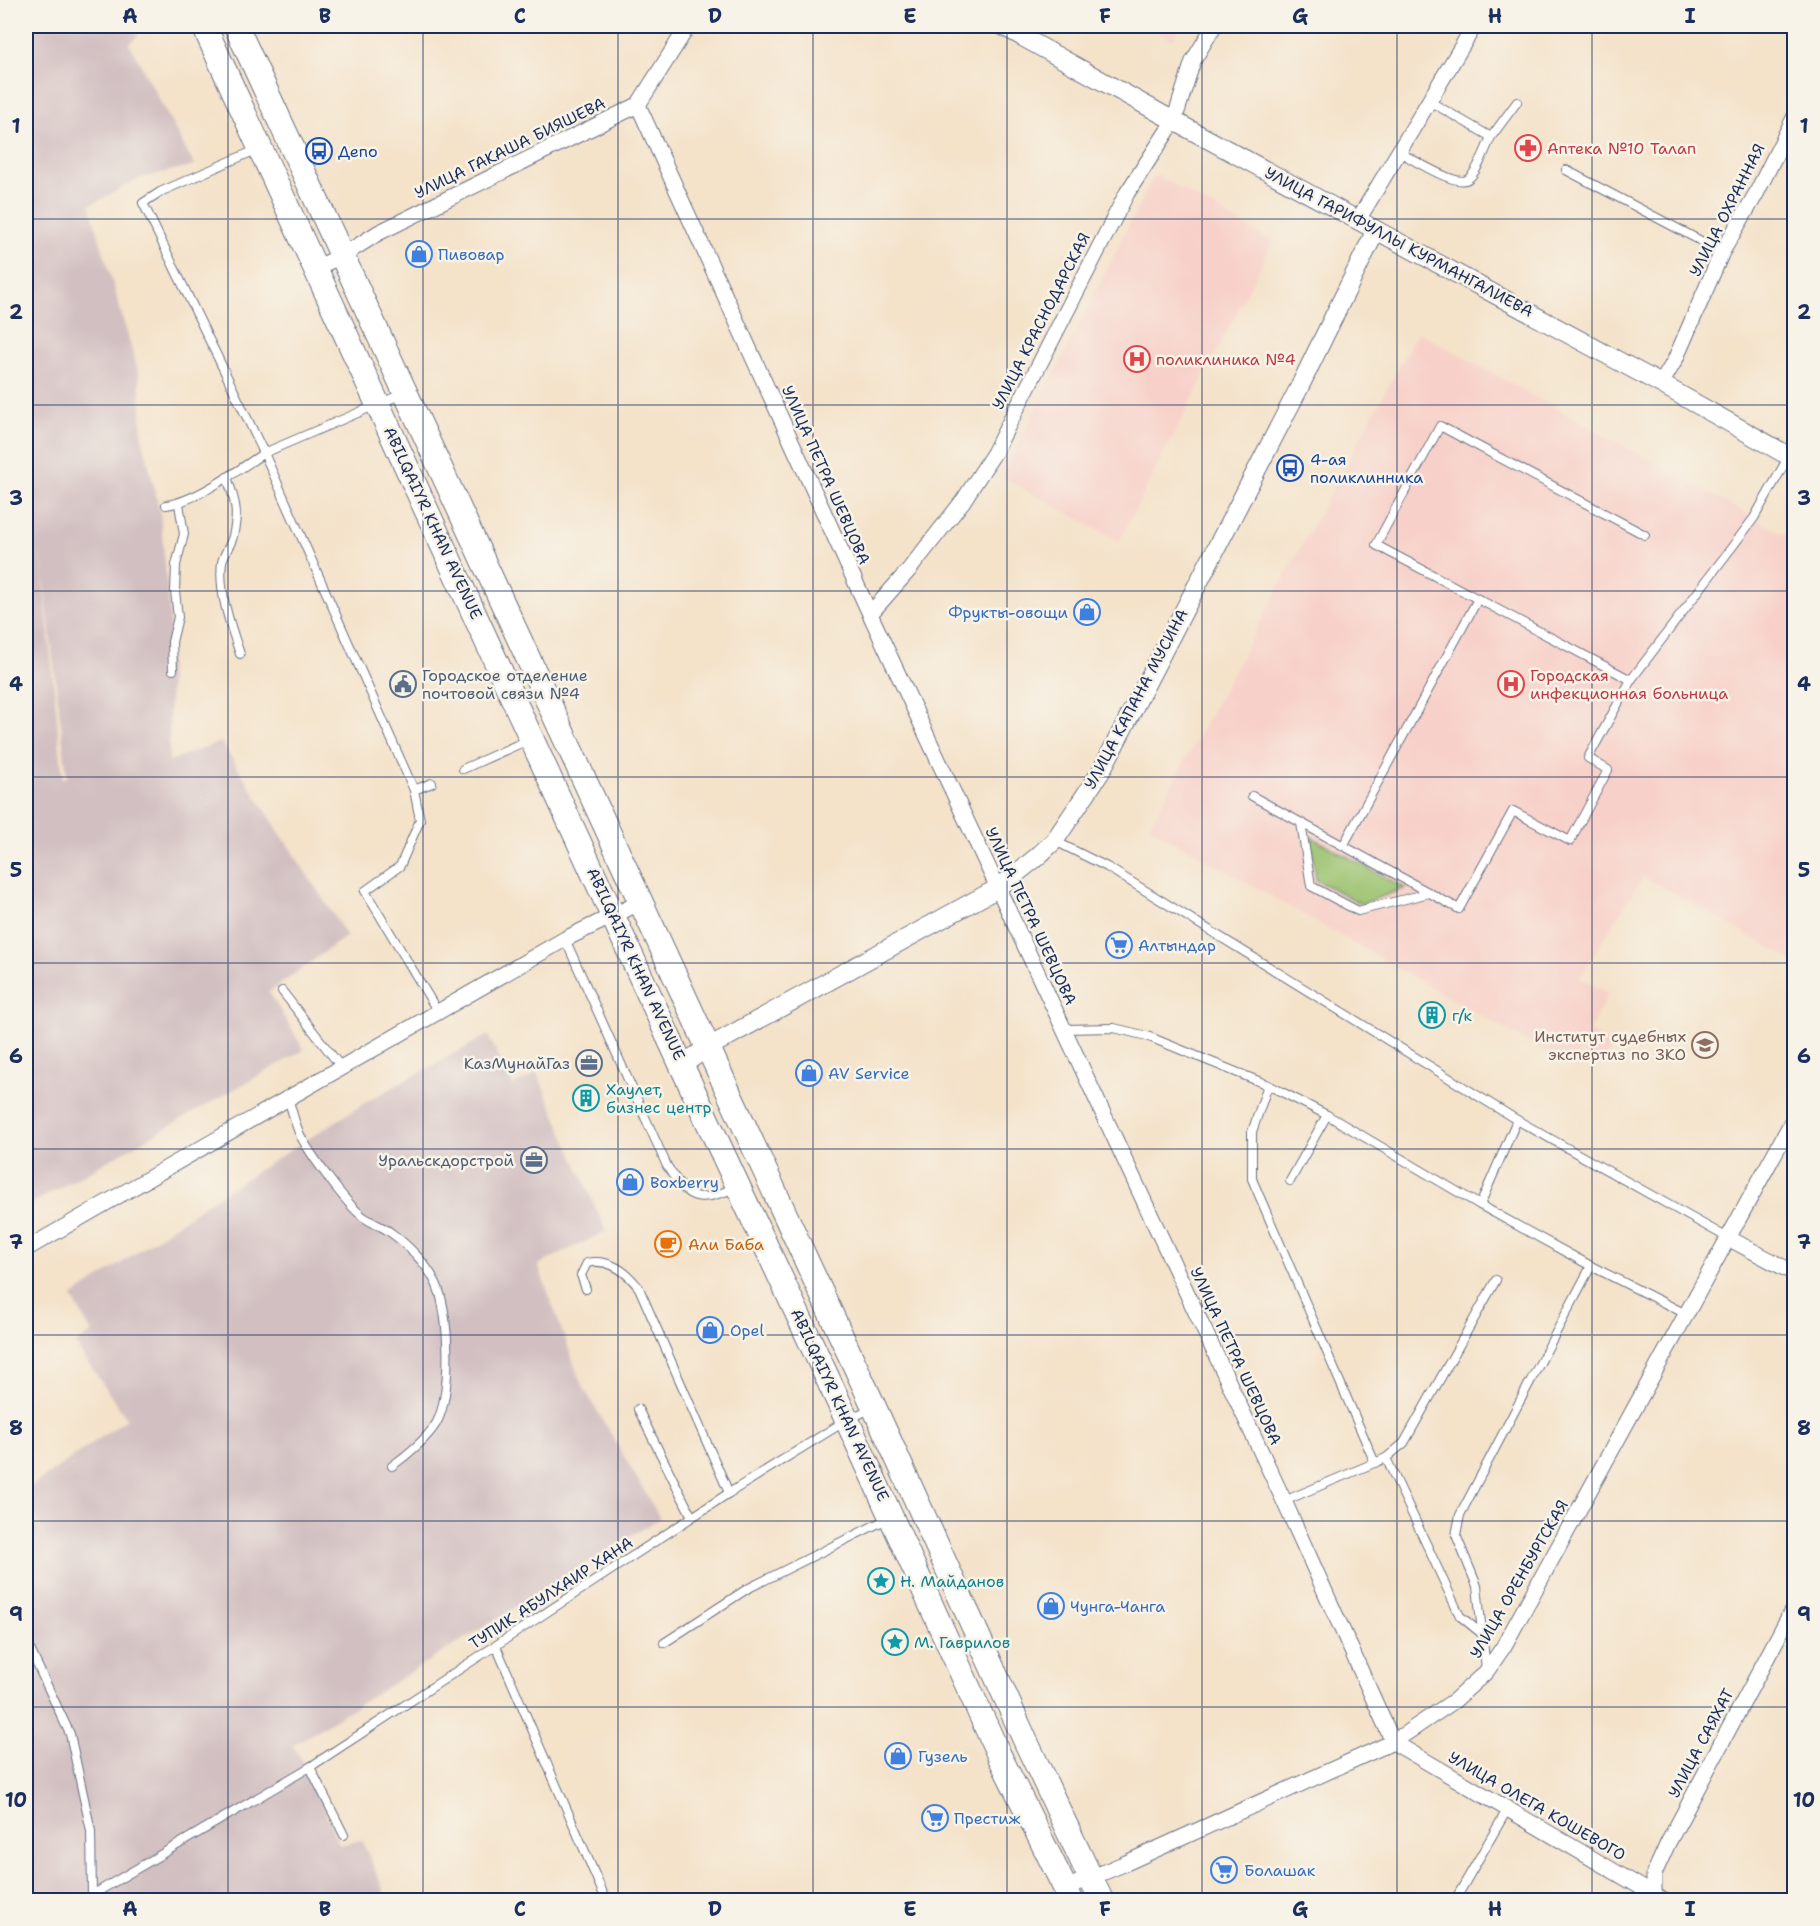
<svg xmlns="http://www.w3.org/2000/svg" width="1820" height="1926" font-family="'Shantell Sans',sans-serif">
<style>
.built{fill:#f7d1c9}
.industrial{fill:#d2bfc1;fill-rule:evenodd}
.green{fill:#9bc36f;stroke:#5b7966;stroke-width:1.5}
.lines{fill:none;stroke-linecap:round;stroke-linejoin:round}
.service-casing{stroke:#676e83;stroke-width:10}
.minor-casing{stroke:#676e83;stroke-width:17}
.tertiary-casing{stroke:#676e83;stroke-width:20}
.primary-casing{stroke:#676e83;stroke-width:26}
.service{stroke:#fff;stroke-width:8}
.minor{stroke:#fff;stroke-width:15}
.tertiary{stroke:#fff;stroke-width:18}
.primary{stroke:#fff;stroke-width:24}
.rail{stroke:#1b2f5e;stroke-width:4.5}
.grid{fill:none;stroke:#1b2f5e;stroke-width:1.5;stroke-opacity:0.55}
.labels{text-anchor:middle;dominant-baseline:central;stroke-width:5;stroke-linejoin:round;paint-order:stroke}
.street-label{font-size:16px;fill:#1b2f5e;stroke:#f7f3e8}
.health-label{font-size:16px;fill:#be3a42;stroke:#f7f3e8;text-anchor:start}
.transit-label{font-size:16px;fill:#164399;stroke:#f7f3e8;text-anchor:start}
.shop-label{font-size:16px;fill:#366cbe;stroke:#f7f3e8;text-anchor:start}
.service-label{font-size:16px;fill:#4e5e75;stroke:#f7f3e8;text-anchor:end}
.culture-label{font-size:16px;fill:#0d838f;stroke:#f7f3e8;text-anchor:start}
.education-label{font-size:16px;fill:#785e54;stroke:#f7f3e8;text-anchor:end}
.food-label{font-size:16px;fill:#c56008;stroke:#f7f3e8;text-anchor:start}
.neatline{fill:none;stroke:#1b2f5e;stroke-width:2}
.grid-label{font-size:20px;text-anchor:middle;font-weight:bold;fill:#1b2f5e}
</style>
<rect width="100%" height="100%" fill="#f7f3e8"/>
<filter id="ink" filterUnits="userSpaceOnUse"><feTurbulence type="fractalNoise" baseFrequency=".0167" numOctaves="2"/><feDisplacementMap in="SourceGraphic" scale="12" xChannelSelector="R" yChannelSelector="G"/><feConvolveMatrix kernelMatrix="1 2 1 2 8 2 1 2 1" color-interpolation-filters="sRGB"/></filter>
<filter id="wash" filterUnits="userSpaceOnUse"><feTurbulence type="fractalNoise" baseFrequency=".008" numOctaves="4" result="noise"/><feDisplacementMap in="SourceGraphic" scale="24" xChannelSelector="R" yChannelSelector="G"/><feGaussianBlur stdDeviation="1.35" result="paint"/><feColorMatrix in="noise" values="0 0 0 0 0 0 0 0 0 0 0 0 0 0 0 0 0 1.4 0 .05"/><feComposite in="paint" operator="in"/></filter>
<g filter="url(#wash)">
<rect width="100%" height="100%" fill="#f4e2c9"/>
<g class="built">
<path d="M1146,26h35l-8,14z"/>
<path d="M1155,174l118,68 -154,299 -117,-64z"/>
<path d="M1418,332l376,208v421l-151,-85 -64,102 30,15 -21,39 25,14 -10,18 -24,-13 -9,15 -421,-239z"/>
</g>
<g class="industrial">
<path d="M26,26h106l6,10 -9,7 65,122 -53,13 -51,27 49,170 3,62 18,76 10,104 -1,144 52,-19 126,194 -78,56 35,58 -278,157zM39,537l28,240 -4,2z"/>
<path d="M488,1035l25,51 24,-13 65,149 4,9 -68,34 43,118 79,135 -367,227 20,35 26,65 23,-5 22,51v9h-358v-393l19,31 -19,-39v-9l101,-71 -52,-75 17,-11 -20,-36 149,-103 147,-93z"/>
</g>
<path class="green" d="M1311,837l94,51 -43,16 -46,-24z"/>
</g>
<g filter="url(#ink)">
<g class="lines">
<defs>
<g id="service">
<path d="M1491,137l26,-35"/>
<path d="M258,149l-98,43 -17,11 121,250 138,-59"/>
<path d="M1399,152c12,6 58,36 69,27 9,-6 18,-31 23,-42l-62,-36"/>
<path d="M1566,170l156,82"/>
<path d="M227,477c8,24 12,34 6,59 -2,9 -9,17 -11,26 -4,30 9,65 18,92"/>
<path d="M166,505c29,-3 72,-35 98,-52l150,337"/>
<path d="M1645,535l-205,-109 -64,119 255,135 123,-162 35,-62"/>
<path d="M173,670l-1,-28 6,-25 -3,-26 1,-26 8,-31 -5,-30"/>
<path d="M463,769l65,-29"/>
<path d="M432,783l-18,7 6,30 -20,46 -35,25 73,121"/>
<path d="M1252,796l207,113 54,-98 57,30 38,-71 -20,-12 43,-78"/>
<path d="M1301,823l10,63 47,25 71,-18"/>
<path d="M1055,841l52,26 410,253 -37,85 -153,-90 -59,-30 -121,-49 -33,-8 -50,1"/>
<path d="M1343,846l135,-247"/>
<path d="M565,939l102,227c22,35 30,37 68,22"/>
<path d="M282,991l59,76"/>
<path d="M1268,1085l-16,47v47l123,284"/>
<path d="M288,1098c4,12 7,27 13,39 12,21 43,64 61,79 9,7 20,10 28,16 17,12 37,32 46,51 14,29 16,110 1,139 -8,15 -31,34 -45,44"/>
<path d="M1517,1120l211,118"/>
<path d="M1290,1181l37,-66"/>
<path d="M1480,1205l111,61"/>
<path d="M586,1289l-5,-14 6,-12c21,-5 39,8 52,25l90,205"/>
<path d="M638,1409l54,108"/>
<path d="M1386,1458l18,-15 92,-163"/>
<path d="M1284,1501l102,-43 74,158 21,17"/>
<path d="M26,1641l44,93 21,97 1,64 218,-128"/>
<path d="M664,1643l83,-54 140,-70"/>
<path d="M496,1646l110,254"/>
<path d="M1486,1669l-9,-83 -21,-51 4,-20 131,-249 95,48"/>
<path d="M344,1835l-34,-68 419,-274 118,-73 23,-11"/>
<path d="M1455,1900l52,-90"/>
</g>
<g id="minor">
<path d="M638,105l232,509 414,887 109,241 270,158"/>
<path d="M1358,220l116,-194"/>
<path d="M315,268l27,-12 36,-23 260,-128 50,-79"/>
<path d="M1661,384l14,-24 47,-108 34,-58 38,-76"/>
<path d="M870,614l38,-43 55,-70 31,-48 133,-260 47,-72 19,-60 21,-35"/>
<path d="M1728,1238l66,35"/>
<path d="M26,1249l539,-310 76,-37"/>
<path d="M1066,1888l60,-25 267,-121 61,-41 32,-29 18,-26 290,-528"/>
<path d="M1652,1900l2,-4v-22l14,-31 126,-236"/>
</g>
<g id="tertiary">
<path d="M1003,26l171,95 487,263 133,75"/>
<path d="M682,1065l25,-17 291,-160 39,-31 18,-17 45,-67 198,-383 78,-160"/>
</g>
<g id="primary">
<path d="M204,26l476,1036 167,358 152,335 72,145"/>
<path d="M236,26l638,1381 152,335 75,158"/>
</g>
</defs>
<use href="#service" class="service-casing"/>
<use href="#minor" class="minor-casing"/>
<use href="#tertiary" class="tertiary-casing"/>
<use href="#primary" class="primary-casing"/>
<use href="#service" class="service"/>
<use href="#minor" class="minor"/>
<use href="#tertiary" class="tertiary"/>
<use href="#primary" class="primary"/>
<path class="rail" d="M26,62l5,-36"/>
</g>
</g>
<path class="grid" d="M228,26v1874M423,26v1874M618,26v1874M813,26v1874M1007,26v1874M1202,26v1874M1397,26v1874M1592,26v1874M26,219h1768M26,405h1768M26,591h1768M26,777h1768M26,963h1768M26,1149h1768M26,1335h1768M26,1521h1768M26,1707h1768"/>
<defs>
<symbol id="pharmacy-ring" viewBox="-11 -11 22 22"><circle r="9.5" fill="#f7f3e8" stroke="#e0444e" stroke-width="1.5"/><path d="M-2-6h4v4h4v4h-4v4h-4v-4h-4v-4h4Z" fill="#e0444e"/></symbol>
<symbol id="bus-ring" viewBox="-11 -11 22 22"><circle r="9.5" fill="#f7f3e8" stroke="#1a4fb4" stroke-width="1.5"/><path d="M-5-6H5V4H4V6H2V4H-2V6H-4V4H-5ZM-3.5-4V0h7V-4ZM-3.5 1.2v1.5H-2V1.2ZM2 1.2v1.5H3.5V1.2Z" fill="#1a4fb4"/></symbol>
<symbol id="shop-ring" viewBox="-11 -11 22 22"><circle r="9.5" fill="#f7f3e8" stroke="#3f7fe0" stroke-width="1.5"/><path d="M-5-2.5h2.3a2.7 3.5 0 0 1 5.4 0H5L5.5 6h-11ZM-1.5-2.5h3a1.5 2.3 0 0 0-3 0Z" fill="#3f7fe0"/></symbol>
<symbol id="hospital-ring" viewBox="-11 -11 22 22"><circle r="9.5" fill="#f7f3e8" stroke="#e0444e" stroke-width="1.5"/><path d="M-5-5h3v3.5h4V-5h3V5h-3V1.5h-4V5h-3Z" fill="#e0444e"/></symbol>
<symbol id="civic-ring" viewBox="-11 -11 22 22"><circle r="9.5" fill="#f7f3e8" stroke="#5c6f8a" stroke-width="1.5"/><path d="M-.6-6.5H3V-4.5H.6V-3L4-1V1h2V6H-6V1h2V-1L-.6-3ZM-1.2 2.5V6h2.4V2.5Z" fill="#5c6f8a"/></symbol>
<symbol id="supermarket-ring" viewBox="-11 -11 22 22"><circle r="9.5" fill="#f7f3e8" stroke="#3f7fe0" stroke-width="1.5"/><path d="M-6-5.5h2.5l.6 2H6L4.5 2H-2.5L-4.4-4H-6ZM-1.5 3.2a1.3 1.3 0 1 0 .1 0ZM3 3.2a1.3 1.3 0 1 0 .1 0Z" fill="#3f7fe0"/></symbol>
<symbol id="building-ring" viewBox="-11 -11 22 22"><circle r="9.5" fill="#f7f3e8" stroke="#0f9aa8" stroke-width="1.5"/><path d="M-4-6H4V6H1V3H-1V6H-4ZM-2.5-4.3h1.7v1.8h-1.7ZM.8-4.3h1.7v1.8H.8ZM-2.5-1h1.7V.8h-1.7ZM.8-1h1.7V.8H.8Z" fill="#0f9aa8"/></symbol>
<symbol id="university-ring" viewBox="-11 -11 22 22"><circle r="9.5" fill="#f7f3e8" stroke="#8d6e63" stroke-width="1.5"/><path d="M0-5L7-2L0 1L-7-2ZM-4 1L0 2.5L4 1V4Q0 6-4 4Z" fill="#8d6e63"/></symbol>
<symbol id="office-ring" viewBox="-11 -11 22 22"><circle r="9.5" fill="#f7f3e8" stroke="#5c6f8a" stroke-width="1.5"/><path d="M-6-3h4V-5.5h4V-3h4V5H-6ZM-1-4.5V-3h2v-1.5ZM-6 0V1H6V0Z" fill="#5c6f8a"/></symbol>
<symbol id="cafe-ring" viewBox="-11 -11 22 22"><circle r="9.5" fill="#f7f3e8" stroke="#e8710a" stroke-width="1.5"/><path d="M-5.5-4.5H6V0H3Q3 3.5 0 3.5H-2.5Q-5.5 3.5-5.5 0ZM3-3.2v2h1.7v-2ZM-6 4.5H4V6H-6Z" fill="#e8710a"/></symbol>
<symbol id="sight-ring" viewBox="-11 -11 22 22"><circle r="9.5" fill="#f7f3e8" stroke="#0f9aa8" stroke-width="1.5"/><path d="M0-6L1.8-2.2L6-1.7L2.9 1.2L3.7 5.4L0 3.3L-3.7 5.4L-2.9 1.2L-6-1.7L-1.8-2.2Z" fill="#0f9aa8"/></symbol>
</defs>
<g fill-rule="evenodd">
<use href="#pharmacy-ring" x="1513" y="133" width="30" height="30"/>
<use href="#bus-ring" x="304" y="136" width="30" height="30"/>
<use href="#shop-ring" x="404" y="239" width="30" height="30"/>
<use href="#hospital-ring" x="1122" y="344" width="30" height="30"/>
<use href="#bus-ring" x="1275" y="453" width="30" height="30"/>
<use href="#shop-ring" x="1072" y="597" width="30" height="30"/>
<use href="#civic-ring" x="388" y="669" width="30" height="30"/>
<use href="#hospital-ring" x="1496" y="669" width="30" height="30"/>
<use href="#supermarket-ring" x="1104" y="930" width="30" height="30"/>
<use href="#building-ring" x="1417" y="1000" width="30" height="30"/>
<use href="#university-ring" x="1690" y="1030" width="30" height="30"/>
<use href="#office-ring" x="574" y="1048" width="30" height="30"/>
<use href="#shop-ring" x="794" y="1058" width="30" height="30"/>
<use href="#building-ring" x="571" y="1083" width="30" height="30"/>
<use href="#office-ring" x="519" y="1145" width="30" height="30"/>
<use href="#shop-ring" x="615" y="1167" width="30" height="30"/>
<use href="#cafe-ring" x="653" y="1229" width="30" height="30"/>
<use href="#shop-ring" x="695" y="1315" width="30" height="30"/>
<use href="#sight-ring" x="866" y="1566" width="30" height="30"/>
<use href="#shop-ring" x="1036" y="1591" width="30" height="30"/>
<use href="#sight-ring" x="880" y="1627" width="30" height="30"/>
<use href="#shop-ring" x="883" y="1741" width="30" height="30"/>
<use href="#supermarket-ring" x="920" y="1803" width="30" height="30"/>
<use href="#supermarket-ring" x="1209" y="1855" width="30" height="30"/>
</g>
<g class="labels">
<g class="street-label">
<text transform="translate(510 148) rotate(-26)">УЛИЦА ГАКАША БИЯШЕВА</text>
<text transform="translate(1727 210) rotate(-63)">УЛИЦА ОХРАННАЯ</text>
<text transform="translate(1399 242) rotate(28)">УЛИЦА ГАРИФУЛЛЫ КУРМАНГАЛИЕВА</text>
<text transform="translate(1041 321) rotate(-63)">УЛИЦА КРАСНОДАРСКАЯ</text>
<text transform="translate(826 475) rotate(66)">УЛИЦА ПЕТРА ШЕВЦОВА</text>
<text transform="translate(433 523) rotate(65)">ABILQAIYR KHAN AVENUE</text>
<text transform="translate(1136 699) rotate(-62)">УЛИЦА КАПАНА МУСИНА</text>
<text transform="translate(1031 916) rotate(65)">УЛИЦА ПЕТРА ШЕВЦОВА</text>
<text transform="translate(636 964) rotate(65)">ABILQAIYR KHAN AVENUE</text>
<text transform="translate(1236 1356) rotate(65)">УЛИЦА ПЕТРА ШЕВЦОВА</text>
<text transform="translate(840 1405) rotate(65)">ABILQAIYR KHAN AVENUE</text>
<text transform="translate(1519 1579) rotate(-60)">УЛИЦА ОРЕНБУРГСКАЯ</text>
<text transform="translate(551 1593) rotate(-33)">ТУПИК АБУЛХАИР ХАНА</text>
<text transform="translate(1701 1743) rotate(-62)">УЛИЦА САЯХАТ</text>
<text transform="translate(1537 1806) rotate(30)">УЛИЦА ОЛЕГА КОШЕВОГО</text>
</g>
<g class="health-label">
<text x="1547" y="148">Аптека №10 Талап</text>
<text x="1156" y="359">поликлиника №4</text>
<text x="1530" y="675">Городская<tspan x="1530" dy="18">инфекционная больница</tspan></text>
</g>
<g class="transit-label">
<text x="338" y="151">Депо</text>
<text x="1310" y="459">4-ая<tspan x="1310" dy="18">поликлинника</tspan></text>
</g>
<g class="shop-label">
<text x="438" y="254">Пивовар</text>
<text x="1068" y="612" text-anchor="end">Фрукты-овощи</text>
<text x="1138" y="945">Алтындар</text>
<text x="828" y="1073">AV Service</text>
<text x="650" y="1182">Boxberry</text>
<text x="730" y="1330">Opel</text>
<text x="1070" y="1606">Чунга-Чанга</text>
<text x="918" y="1756">Гузель</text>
<text x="954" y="1818">Престиж</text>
<text x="1244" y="1870">Болашак</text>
</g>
<g class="service-label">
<text x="422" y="675" text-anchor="start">Городское отделение<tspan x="422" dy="18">почтовой связи №4</tspan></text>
<text x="570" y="1063">КазМунайГаз</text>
<text x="514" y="1160">Уральскдорстрой</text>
</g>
<g class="culture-label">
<text x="1452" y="1015">г/к</text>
<text x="606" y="1089">Хаулет,<tspan x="606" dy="18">бизнес центр</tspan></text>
<text x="900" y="1581">Н. Майданов</text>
<text x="914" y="1642">М. Гаврилов</text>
</g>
<g class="education-label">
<text x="1686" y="1036">Институт судебных<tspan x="1686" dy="18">экспертиз по ЗКО</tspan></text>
</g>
<g class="food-label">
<text x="688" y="1244">Али Баба</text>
</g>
</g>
<rect width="1820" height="1926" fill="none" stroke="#f7f3e8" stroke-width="66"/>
<rect x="33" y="33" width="1754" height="1860" class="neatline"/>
<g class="grid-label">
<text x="130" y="23">A</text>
<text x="325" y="23">B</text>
<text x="520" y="23">C</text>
<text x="715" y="23">D</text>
<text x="910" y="23">E</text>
<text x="1105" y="23">F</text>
<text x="1300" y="23">G</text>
<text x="1495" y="23">H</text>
<text x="1690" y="23">I</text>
<text x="16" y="133">1</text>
<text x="1804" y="133">1</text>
<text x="16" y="319">2</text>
<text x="1804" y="319">2</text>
<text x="16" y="505">3</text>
<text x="1804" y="505">3</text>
<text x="16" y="691">4</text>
<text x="1804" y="691">4</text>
<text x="16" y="877">5</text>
<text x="1804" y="877">5</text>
<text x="16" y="1063">6</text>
<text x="1804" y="1063">6</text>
<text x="16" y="1249">7</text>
<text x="1804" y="1249">7</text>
<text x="16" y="1435">8</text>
<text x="1804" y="1435">8</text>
<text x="16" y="1621">9</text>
<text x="1804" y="1621">9</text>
<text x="16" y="1807">10</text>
<text x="1804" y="1807">10</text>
<text x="130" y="1916">A</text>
<text x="325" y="1916">B</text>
<text x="520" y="1916">C</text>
<text x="715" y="1916">D</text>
<text x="910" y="1916">E</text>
<text x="1105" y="1916">F</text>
<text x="1300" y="1916">G</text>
<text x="1495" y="1916">H</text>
<text x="1690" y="1916">I</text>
</g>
</svg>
